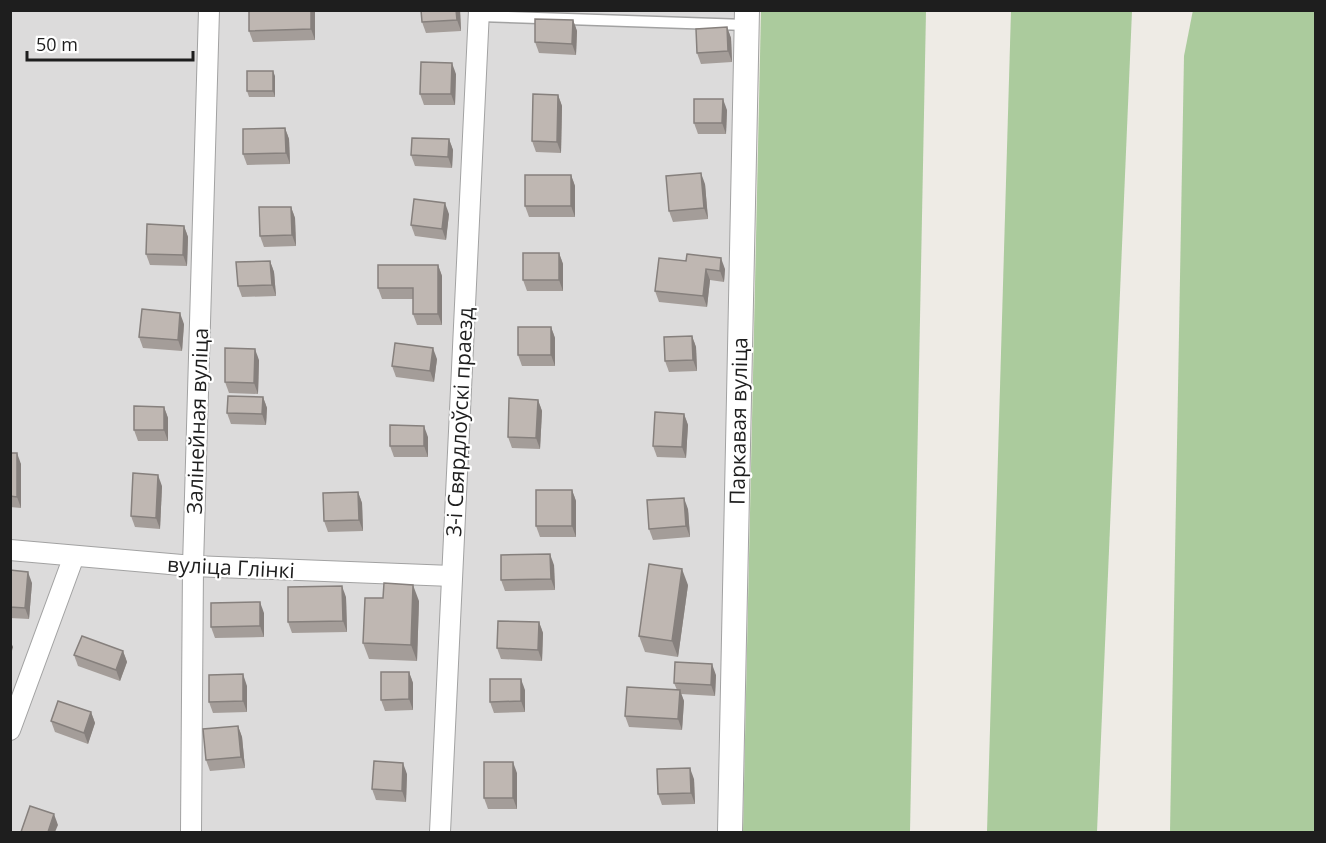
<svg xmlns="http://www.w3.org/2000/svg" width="1326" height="843" font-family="'Open Sans',sans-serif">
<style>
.residential{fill:#dcdbdb}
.forest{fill:#abcb9d}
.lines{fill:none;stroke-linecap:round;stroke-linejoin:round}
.service-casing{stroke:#a2a2a2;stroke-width:13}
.minor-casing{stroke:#a2a2a2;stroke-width:22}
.tertiary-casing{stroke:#a2a2a2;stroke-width:26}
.service{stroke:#fff;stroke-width:10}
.minor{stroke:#fff;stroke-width:20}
.tertiary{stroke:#fff;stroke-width:24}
.wall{fill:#a49d99}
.shaded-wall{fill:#86807d}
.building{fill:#bfb7b2;stroke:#86807d;stroke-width:1.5}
.labels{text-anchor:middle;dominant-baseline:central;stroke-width:4.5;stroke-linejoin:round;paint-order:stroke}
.street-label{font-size:21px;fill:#1e1e1e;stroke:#fff}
</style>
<rect width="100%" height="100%" fill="#eeebe5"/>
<path class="residential" d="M10,11h732l-21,821h-710z"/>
<g class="forest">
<path d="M1193,10l122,1v821h-145l14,-776z"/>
<path d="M761,11h165l-16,821h-167z"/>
<path d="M1011,11h121l-35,821h-110z"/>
</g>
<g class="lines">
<defs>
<path id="service" d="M479,16l267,9"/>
<g id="minor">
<path d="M10,550l183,16 259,10"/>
<path d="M10,730l64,-174"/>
<path d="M191,832l2,-266 16,-556"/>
<path d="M440,832l39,-822"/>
</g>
<path id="tertiary" d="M730,832l17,-822"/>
</defs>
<use href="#service" class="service-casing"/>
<use href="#minor" class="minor-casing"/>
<use href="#tertiary" class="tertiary-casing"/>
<use href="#service" class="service"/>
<use href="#minor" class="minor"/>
<use href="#tertiary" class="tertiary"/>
</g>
<g class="wall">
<path d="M249,10h66v30l-62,2 -4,-11z"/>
<path d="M460,10l1,21 -35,2 -4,-11z"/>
<path d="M573,20l4,11 -1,24 -37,-2 -4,-11z"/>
<path d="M727,27l4,11 1,24 -31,2 -4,-11z"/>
<path d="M456,74l-1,31h-31l-4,-11z"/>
<path d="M275,76v21h-26l-2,-6z"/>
<path d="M558,95l4,11 -1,47 -25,-1 -4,-11z"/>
<path d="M727,110l-1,24h-28l-4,-11z"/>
<path d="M285,128l4,11 1,25 -43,1 -4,-11z"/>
<path d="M449,139l4,11 -1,18 -37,-2 -4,-11z"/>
<path d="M571,175l4,11v31h-46l-4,-11z"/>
<path d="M705,184l3,35 -35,3 -4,-11z"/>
<path d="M291,207l4,11 1,28 -32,1 -4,-11z"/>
<path d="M449,214l-3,26 -31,-4 -4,-11z"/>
<path d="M184,226l4,11 -1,29 -37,-1 -4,-11z"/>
<path d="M559,253l4,11v27h-36l-4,-11z"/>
<path d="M659,258l66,11 -1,13 -14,-2 -3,27 -48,-5 -4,-11z"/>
<path d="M270,261l4,11 2,24 -34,1 -4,-11z"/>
<path d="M438,265l4,11v49h-25l-4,-11v-15h-31l-4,-11z"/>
<path d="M184,324l-2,27 -39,-3 -4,-11z"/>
<path d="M551,327l4,11v28h-33l-4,-11z"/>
<path d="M692,336l4,11 1,24 -28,1 -4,-11z"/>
<path d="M437,359l-3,23 -38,-5 -4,-11z"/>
<path d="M259,360l-1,34 -29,-1 -4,-11z"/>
<path d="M263,397l4,11 -1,17 -35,-1 -4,-11z"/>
<path d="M538,400l4,11 -2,38 -28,-1 -4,-11z"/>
<path d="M164,407l4,11v23h-30l-4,-11z"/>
<path d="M684,414l4,11 -2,33 -29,-1 -4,-11z"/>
<path d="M428,437v20h-34l-4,-11z"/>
<path d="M10,453l11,11v44l-11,-1z"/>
<path d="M162,486l-2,43 -25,-2 -4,-11z"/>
<path d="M572,490l4,11v36h-36l-4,-11z"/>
<path d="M358,492l4,11 1,28 -35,1 -4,-11z"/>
<path d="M688,509l2,28 -37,3 -4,-11z"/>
<path d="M554,565l1,25 -50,1 -4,-11z"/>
<path d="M10,570l22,13 -3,36 -19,-1z"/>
<path d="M688,585l-10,72 -33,-5 -6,-16z"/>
<path d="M346,597l1,35 -55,1 -4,-11z"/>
<path d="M419,601l-2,60 -48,-2 -6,-16z"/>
<path d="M264,613v24l-49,1 -4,-11z"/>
<path d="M539,622l4,11 -1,28 -41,-2 -4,-11z"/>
<path d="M123,651l4,11 -7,19 -42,-15 -4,-11z"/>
<path d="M409,672l4,11v27l-28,1 -4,-11z"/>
<path d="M716,675l-1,21 -34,-2 3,7 -2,29 -53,-3 -4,-11 52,-26 -3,-7z"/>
<path d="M247,686v26l-34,1 -4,-11z"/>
<path d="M525,690v22l-31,1 -4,-11z"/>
<path d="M91,712l4,11 -7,21 -33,-12 -4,-11z"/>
<path d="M238,726l4,11 3,31 -35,3 -4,-11z"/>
<path d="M517,773v36h-29l-4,-11z"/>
<path d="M407,774l-1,28 -30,-2 -4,-11z"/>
<path d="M694,779l1,25 -33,1 -4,-11z"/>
</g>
<g class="shaded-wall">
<path d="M311,10h4v30l-4,-11z"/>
<path d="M456,10h4l1,21 -4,-11z"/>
<path d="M573,20l4,11 -1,24 -4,-11z"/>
<path d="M727,27l4,11 1,24 -4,-11z"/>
<path d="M452,63l4,11 -1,31 -4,-11z"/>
<path d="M273,71l2,5v21l-2,-6z"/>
<path d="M558,95l4,11 -1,47 -4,-11z"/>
<path d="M723,99l4,11 -1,24 -4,-11z"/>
<path d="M285,128l4,11 1,25 -4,-11z"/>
<path d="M449,139l4,11 -1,18 -4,-11z"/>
<path d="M701,173l4,11 3,35 -4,-11z"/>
<path d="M571,175l4,11v31l-4,-11z"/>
<path d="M445,203l4,11 -3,26 -4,-11z"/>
<path d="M291,207l4,11 1,28 -4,-11z"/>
<path d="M184,226l4,11 -1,29 -4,-11z"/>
<path d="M559,253l4,11v27l-4,-11z"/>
<path d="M721,258l4,11 -1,13 -4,-11z"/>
<path d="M270,261l4,11 2,24 -4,-11z"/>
<path d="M438,265l4,11v49l-4,-11z"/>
<path d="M706,269l4,11 -3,27 -4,-11z"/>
<path d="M180,313l4,11 -2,27 -4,-11z"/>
<path d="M551,327l4,11v28l-4,-11z"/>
<path d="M692,336l4,11 1,24 -4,-11z"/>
<path d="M433,348l4,11 -3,23 -4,-11z"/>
<path d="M255,349l4,11 -1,34 -4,-11z"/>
<path d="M263,397l4,11 -1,17 -4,-11z"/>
<path d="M538,400l4,11 -2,38 -4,-11z"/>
<path d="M164,407l4,11v23l-4,-11z"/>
<path d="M684,414l4,11 -2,33 -4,-11z"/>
<path d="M424,426l4,11v20l-4,-11z"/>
<path d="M17,453l4,11v44l-4,-11z"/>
<path d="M158,475l4,11 -2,43 -4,-11z"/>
<path d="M572,490l4,11v36l-4,-11z"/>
<path d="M358,492l4,11 1,28 -4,-11z"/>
<path d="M684,498l4,11 2,28 -4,-11z"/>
<path d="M550,554l4,11 1,25 -4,-11z"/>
<path d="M682,569l6,16 -10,72 -6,-16z"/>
<path d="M28,572l4,11 -3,36 -4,-11z"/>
<path d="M413,585l6,16 -2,60 -6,-16z"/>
<path d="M342,586l4,11 1,35 -4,-11z"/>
<path d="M260,602l4,11v24l-4,-11z"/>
<path d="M539,622l4,11 -1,28 -4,-11z"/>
<path d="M10,640l3,7 -3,11z"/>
<path d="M123,651l4,11 -7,19 -4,-11z"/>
<path d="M712,664l4,11 -1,21 -4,-11z"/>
<path d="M409,672l4,11v27l-4,-11z"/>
<path d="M243,674l4,12v26l-4,-11z"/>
<path d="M521,679l4,11v22l-4,-11z"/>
<path d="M680,690l4,11 -2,29 -4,-11z"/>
<path d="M91,712l4,11 -7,21 -4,-11z"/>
<path d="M238,726l4,11 3,31 -4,-11z"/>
<path d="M513,762l4,11v36l-4,-11z"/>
<path d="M403,763l4,11 -1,28 -4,-11z"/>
<path d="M690,768l4,11 1,25 -4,-11z"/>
<path d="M54,814l4,11 -3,7h-7z"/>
</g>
<g class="building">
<path d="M249,10h62v19l-62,2z"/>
<path d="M421,10h35l1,10 -35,2z"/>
<path d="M535,19l38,1 -1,24 -37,-2z"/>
<path d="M727,27l1,24 -31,2 -1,-24z"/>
<path d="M421,62l31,1 -1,31h-31z"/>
<rect x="247" y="71" width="26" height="20"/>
<path d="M533,94l25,1 -1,47 -25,-1z"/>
<path d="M694,99h29l-1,24h-28z"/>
<path d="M285,128l1,25 -43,1v-25z"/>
<path d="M412,138l37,1 -1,18 -37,-2z"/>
<path d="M701,173l3,35 -35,3 -3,-35z"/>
<rect x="525" y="175" width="46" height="31"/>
<path d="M414,199l31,4 -3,26 -31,-4z"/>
<path d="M259,207h32l1,28 -32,1z"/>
<path d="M147,224l37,2 -1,29 -37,-1z"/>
<rect x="523" y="253" width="36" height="27"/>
<path d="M687,254l34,4 -1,13 -14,-2 -3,27 -48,-5 4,-33 27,3z"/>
<path d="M270,261l2,24 -34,1 -2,-24z"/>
<path d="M378,265h60v49h-25v-26h-35z"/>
<path d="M142,309l38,4 -2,27 -39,-3z"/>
<rect x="518" y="327" width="33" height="28"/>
<path d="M692,336l1,24 -28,1 -1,-24z"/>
<path d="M395,343l38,5 -3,23 -38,-5z"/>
<path d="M225,348l30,1 -1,34 -29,-1z"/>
<path d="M228,396l35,1 -1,17 -35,-1z"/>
<path d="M509,398l29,2 -2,38 -28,-1z"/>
<path d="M134,406l30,1v23h-30z"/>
<path d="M655,412l29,2 -2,33 -29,-1z"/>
<path d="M390,425l34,1v20h-34z"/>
<path d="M10,453h7v44l-7,-1z"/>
<path d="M133,473l25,2 -2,43 -25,-2z"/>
<rect x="536" y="490" width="36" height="36"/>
<path d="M358,492l1,28 -35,1 -1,-28z"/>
<path d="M684,498l2,28 -37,3 -2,-29z"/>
<path d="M550,554l1,25 -50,1v-25z"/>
<path d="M649,564l33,5 -10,72 -33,-5z"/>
<path d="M10,570l18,2 -3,36 -15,-1z"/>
<path d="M384,583l29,2 -2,60 -48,-2 2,-45h18z"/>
<path d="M342,586l1,35 -55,1v-35z"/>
<path d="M260,602v24l-49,1v-24z"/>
<path d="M498,621l41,1 -1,28 -41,-2z"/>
<path d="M82,636l41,15 -7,19 -42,-15z"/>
<path d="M675,662l37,2 -1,21 -37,-2z"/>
<path d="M381,672h28v27l-28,1z"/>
<path d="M243,674v27l-34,1v-27z"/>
<path d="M490,679h31v22l-31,1z"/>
<path d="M627,687l53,3 -2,29 -53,-3z"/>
<path d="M58,701l33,11 -7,21 -33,-12z"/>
<path d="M238,726l3,31 -35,3 -3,-31z"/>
<path d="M374,761l29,2 -1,28 -30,-2z"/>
<rect x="484" y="762" width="29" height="36"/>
<path d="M690,768l1,25 -33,1 -1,-25z"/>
<path d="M30,806l24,8 -6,18h-27z"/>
</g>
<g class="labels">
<g class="street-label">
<text transform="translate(197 421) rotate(-88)">Залінейная вуліца</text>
<text transform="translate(738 421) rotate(-89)">Паркавая вуліца</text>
<text transform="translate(459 422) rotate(-87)">3-і Свярдлоўскі праезд</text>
<text transform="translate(231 567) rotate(3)">вуліца Глінкі</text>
</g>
</g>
<rect width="1326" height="843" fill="none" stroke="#1e1e1e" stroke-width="24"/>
<path d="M27 51v9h166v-9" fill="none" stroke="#1e1e1e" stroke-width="3"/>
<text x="36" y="51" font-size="18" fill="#1e1e1e" stroke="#ffffff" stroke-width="4.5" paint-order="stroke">50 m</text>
</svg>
